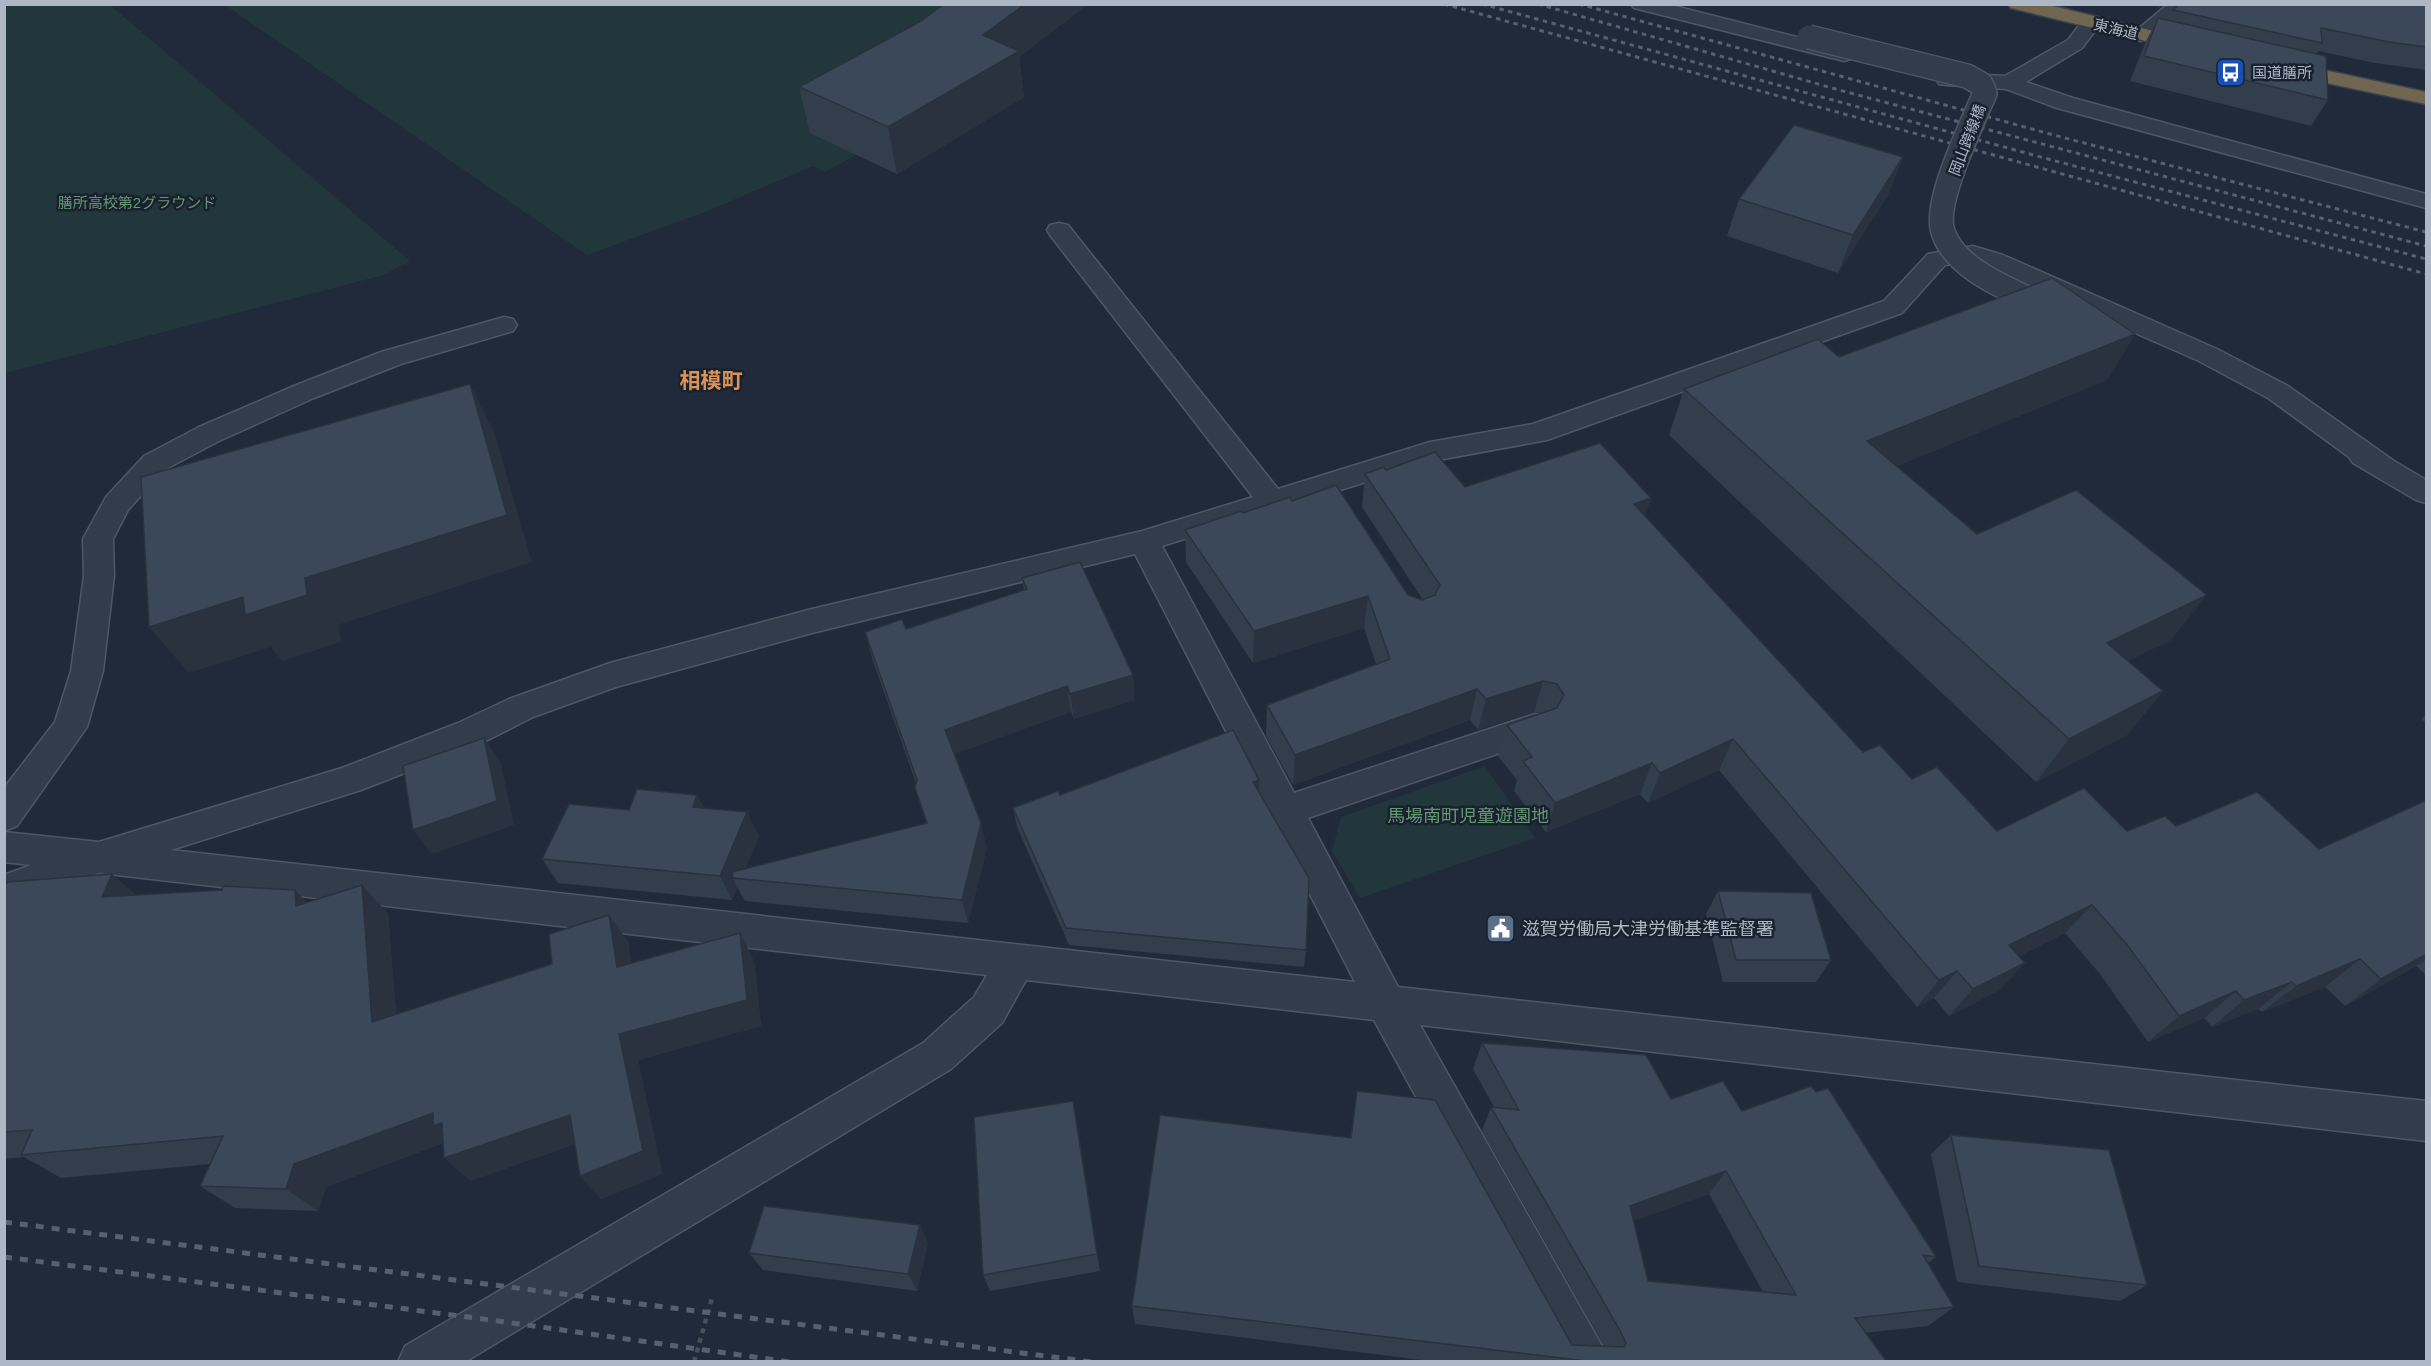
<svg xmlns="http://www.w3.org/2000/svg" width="2431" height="1366" font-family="Helvetica,'Noto Sans JP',sans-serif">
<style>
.green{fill:#22373b}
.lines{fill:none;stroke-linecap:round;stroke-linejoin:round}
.minor-casing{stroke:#4e5765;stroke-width:3}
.highway-casing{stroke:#3b4451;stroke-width:3}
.path{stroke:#3f5458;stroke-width:4.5;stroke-dasharray:5 5;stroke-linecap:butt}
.minor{fill:#333c4a;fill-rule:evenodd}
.highway{fill:#706550;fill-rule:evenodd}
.rail-far1{stroke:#556071;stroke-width:3;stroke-dasharray:4.5 4.5;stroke-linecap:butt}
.rail{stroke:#556071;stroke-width:5;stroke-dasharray:8 8;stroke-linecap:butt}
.minor-bridge-casing{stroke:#4e5765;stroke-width:26;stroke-linecap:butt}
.minor-bridge{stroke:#333c4a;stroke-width:23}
.wall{fill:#333e4d;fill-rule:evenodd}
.shaded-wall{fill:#29323e}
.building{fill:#3b4859;stroke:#29323e;stroke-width:1.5;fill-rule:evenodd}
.labels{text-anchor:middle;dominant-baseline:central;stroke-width:5;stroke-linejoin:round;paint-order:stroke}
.far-street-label{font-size:15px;fill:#aeb7c6;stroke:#19212e}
.far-poi-label{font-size:15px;fill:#aeb7c6;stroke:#19212e;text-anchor:start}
.far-park-label{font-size:15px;fill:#649872;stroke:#19212e}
.park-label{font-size:18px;fill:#649872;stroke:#19212e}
.poi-label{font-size:18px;fill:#aeb7c6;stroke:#19212e;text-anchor:start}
.quarter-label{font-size:21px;font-weight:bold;fill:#d99356;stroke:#19212e}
</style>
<rect width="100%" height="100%" fill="#202a3a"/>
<g class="green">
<path d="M5,4l105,1 300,256 -26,14 -379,98z"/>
<path d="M225,5h857l-108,69 50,23 -127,77 -41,-19 -31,17 -12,-6 -108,46 -118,43z"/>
<path d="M1485,766l50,72 -175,60 -28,-47 9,-34z"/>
</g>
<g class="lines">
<defs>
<g id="minor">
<path d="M1631,4h36l184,47 4,4 -4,4 -7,2 -210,-53z"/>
<path d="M2199,4l-3,4 -15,5 -33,26 -7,2 -7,-2 -3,-4 36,-30z"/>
<path d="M2091,17l7,2 3,4 -19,25 -56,34 47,16 353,96v14l-369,-100 -51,-19 -59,-4 -8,-1 -3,-5 3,-5 8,-1 58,3 63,-36 16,-21z"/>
<path d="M1059,223l9,2 210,264 152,-47 103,-18 351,-123 44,-47 45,-8 30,9 214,94 71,37 106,75 32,19v23l-10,-3 -63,-37 -4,-6 -81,-59 -69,-37 -228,-100 -26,4 -43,48 -355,127 -114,21 -271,85 132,247 241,-79 12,3 5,10 -5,10 -239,81 90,169 1028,114v40l-1006,-116 182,321 7,16h-48l-187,-342 -348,-40 -24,43 -51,46 -486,293h-67l7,-16 518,-303 51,-46 13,-22 -888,-102 -95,34v-32l27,-10 -27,-3v-30l95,10 243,-74 116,-45 51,-24 101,-36 202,-54 330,-78 111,-34 -203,-262 -3,-5 3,-5zM1135,554l220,428 -1184,-132 190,-60 121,-47 51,-26 83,-30 196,-54z"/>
<path d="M504,317l9,2 4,6 -4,6 -112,33 -87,34 -95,43 -55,29 -36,40 -15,29 1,37 -11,95 -16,56 -70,99 -13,5v-43l51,-66 16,-51 13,-95 -1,-37 23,-42 38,-41 55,-29 95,-41 87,-34z"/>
</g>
<g id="highway">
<path d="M2008,4h37l153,38 4,4 -4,4 -7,2 -180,-44z"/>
<path d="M2282,61l144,31v12l-152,-32 -3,-5 3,-5z"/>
</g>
</defs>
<use href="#minor" class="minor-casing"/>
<use href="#highway" class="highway-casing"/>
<path class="path" d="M694,1362l18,-64"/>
<use href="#minor" class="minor"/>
<use href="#highway" class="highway"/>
<g class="rail-far1">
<path d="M1444,4l982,270"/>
<path d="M1482,4l566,155 378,100"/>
<path d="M1538,4l301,86 587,156"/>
<path d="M1579,4l482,133 365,95"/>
</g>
<g class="rail">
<path d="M4,1222l1088,140"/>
<path d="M4,1257l487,63 299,42"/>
</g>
<defs>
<path id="minor-bridge" d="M1809,37l158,39 14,8 4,9c-13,31 -49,104 -43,135 8,35 54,56 83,69"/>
</defs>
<use href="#minor-bridge" class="minor-bridge-casing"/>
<use href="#minor-bridge" class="minor-bridge"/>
</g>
<g class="wall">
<path d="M944,4h144l-69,53 5,40 -127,77 -87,-41 -11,-46 122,-66z"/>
<path d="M2427,4v66l-52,-7 -57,-12 -2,3 12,46 -17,26 -181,-45 15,-38 13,-25 10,2 5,-10z"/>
<path d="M1903,157l-15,38 -50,78 -111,-37 12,-37z"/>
<path d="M2135,334l-28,46 -210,86 80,68 194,106 -43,21 35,30 -36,44 -91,47 -367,-347 15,-46 155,-32z"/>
<path d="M1386,470l79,17 186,11 -6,18 218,236 49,27 85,52h130l49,-5 143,23 108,-49v176l-11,-10 -71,40 -20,-19 -63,25 -4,-3 -46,18 -8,-9 -56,24 -48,-68 -35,-41 -46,23 -19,34 -51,26 -15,-18 -17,9 -198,-237 -71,33 -8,-9 -94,38 -32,-41 3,-11 -19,-24 9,-31 34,-12 -7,-1 -56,18 -8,-10 -177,65 -27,-49 1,-31 109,-41 -12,-36 -111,35 -67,-101 -1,-32 58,-17 49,-12 116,94 14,5h1l-61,-93 3,-33z"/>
<path d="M1022,578l111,97 1,25 -60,19 -3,-7 -117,42 33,94 -19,75 -223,-22 -8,-14 -5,13 -174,-17 -16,-24 87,-49 68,-15 7,13 55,28 -14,33 181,-46 -11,-35 1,-5 -44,-125 -7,-26 41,-3 118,-39z"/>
<path d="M2427,714v10l-6,-5z"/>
<path d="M1259,780l-1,12 48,158 -2,17 -235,-22 -52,-118 -4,-19 47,-13z"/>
<path d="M362,885l26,29 8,101 156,-51 57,-49 19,27 3,21 123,-2 7,65 -123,34 24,114 -61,25 -21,-23 -5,-32 -105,37 -27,-38 -117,44 -8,24 -83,-3 -35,-22 10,-22 -149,14 -37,-21 -20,2v-271l303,15z"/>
<path d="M1718,891l113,69 -15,22h-93l-17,-68z"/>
<path d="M1482,1043l189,56 71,12 194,146 -8,6 26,44 -26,19 -334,36h-156l-303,-38 -3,-18 218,-168 7,-47 215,254 32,1 -122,-215 9,-24h3l-21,-38zM1709,1194l54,98 -115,-11 -15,-60z"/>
<path d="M1077,1121l23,150 -110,20 -7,-16z"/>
<path d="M1951,1135l196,150 -27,16 -163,-19 -26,-128z"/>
<path d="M928,1242l-11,49 -154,-21 -14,-17z"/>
</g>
<g class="shaded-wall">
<path d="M1025,4h63l-69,53 5,40 -127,77 -9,-47 95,-92z"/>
<path d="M2160,4h5l-9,7z"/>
<path d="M1903,157l-15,38 -50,78 15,-38z"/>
<path d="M2135,334l-28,46 -261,107 21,-46z"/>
<path d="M470,384l24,48 38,130 -194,63 3,17 -59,19 -11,-14 -82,26 -40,-46 156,-49z"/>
<path d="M1651,498l-11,33 -6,-27z"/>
<path d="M2207,595l-36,45 -97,48 33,-45z"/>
<path d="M1368,596l-4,32 -111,35 1,-32z"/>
<path d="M1133,675l1,25 -60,19 -4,-25z"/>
<path d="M1543,681l-9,31 -56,18 8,-31z"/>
<path d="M1067,686l4,26 -120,43 -6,-25z"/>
<path d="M1477,689l-7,31 -177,65 2,-30z"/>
<path d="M2163,691l-36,44 -91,47 33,-43z"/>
<path d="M484,738l17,25 13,62 -82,29 -19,-24z"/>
<path d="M1733,739l-14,31 -71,33 12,-30z"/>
<path d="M1652,763l-12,31 -94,38 9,-29z"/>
<path d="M1259,780l-1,19 -5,-17z"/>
<path d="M697,795l12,25 -16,-13z"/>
<path d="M747,812l12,24 -18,42h-8l4,9 -5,13 -12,-24z"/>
<path d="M981,823l6,25 -19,75 -6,-23z"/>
<path d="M112,874l33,29 -43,-6z"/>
<path d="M362,885l26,29 11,134 -27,-26z"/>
<path d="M295,890l28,29 -27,-13z"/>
<path d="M2092,905l-27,28 -80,40 24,-28z"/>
<path d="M609,915l19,27 8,51 -19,-26z"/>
<path d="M740,933l14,28 7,65 -123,34 24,114 -61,25 -21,-23 39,-142z"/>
<path d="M2427,954v5l-11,7 -71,40 36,-27z"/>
<path d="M2360,959l-35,28 -63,25 34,-26z"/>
<path d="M2025,963l-25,27 -51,26 24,-27z"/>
<path d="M1957,971l-23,27 -17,9 22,-27z"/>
<path d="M2292,982l-34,27 -46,18 32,-27z"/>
<path d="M2236,991l-32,27 -56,24 31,-26z"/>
<path d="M1073,1101l4,20 23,150 -3,-17z"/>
<path d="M433,1113l25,24 -132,50 -8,24 -32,-22 8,-25z"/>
<path d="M570,1115l21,24 -121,42 -26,-23z"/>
<path d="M1726,1171l-17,23 -93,33 14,-21z"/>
<path d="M920,1225l8,17 -11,49 -9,-17z"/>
</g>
<g class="building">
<path d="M944,4h81l-42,31 36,16 -131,76 -89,-40 122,-66z"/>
<path d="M2180,4h247v43l-38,-5 -68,-14 1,15 -149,-33z"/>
<path d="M2158,18l168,38 2,44 -184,-44z"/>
<path d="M1794,125l109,32 -50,78 -114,-36z"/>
<path d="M2052,278l83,56 -268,107 110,93 99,-44 131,105 -100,48 56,48 -94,48 -385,-350 134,-50 21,18z"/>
<path d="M470,384l37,131 -202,63 2,17 -62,20 -2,-18 -94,30 -8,-150z"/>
<path d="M1600,443l51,55 -17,6 229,248 17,-7 32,34 25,-12 60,64 87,-43 43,43 38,-15 11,10 81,-34 62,57 108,-49v154l-46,25 -21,-20 -64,27 -4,-4 -48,18 -8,-9 -57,25 -51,-70 -36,-41 -83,40 16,18 -52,26 -16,-18 -18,9 -206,-241 -73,34 -8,-10 -97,40 -32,-42 9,-4 -25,-32 50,-17 7,-13 -7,-11 -14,-3 -57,18 -9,-10 -182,66 -28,-50 123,-46 -22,-63 -114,35 -69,-101 56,-19 2,2 47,-16 2,4 44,-16 72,110 14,5 13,-5 5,-10 -75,-111 19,-7 2,3 49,-18 30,35z"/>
<path d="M1080,562l53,113 -63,19 -3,-8 -122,44 36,93 -19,77 -229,-22 -1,-6 195,-49 -12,-35 2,-8 -52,-148 37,-13 4,10 121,-40 -5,-11z"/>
<path d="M1233,730l26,50 -6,2 56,96 -3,72 -240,-22 -53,-120 45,-17 2,4z"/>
<path d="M484,738l13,63 -84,29 -10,-64z"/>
<path d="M637,789l60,6 -4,12 54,5 -27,64 -178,-17 27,-55 60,6z"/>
<path d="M112,874l-10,23 120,-7 1,-4 72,4 1,16 66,-21 10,137 180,-58 -3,-30 60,-19 8,52 123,-34 7,67 -128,34 24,117 -63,25 -10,-61 -126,43 -2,-35 -9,3v-13l-139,51 -8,25 -86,-3 23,-50 -202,19 11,-25 -28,2v-244l3,-6z"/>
<path d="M1718,891l93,2 20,67h-95z"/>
<path d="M1482,1043l164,12 25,44 52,-18 19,30 69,-25 5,6 12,-4 108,169 -13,-2 31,52 -99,11 32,44h-293l-462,-56 28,-191 191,23 6,-47 78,9 137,245 52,2 2,-4 -8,-16 -127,-220 28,3zM1726,1171l70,124 -148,-14 -18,-75z"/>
<path d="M1073,1101l24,153 -114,21 -9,-158z"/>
<path d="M1951,1135l158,15 38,135 -168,-19z"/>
<path d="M764,1206l156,19 -12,49 -159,-21z"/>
</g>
<defs>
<symbol id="bus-square" viewBox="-11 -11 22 22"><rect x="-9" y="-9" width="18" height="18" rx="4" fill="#1a4fb4" stroke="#19212e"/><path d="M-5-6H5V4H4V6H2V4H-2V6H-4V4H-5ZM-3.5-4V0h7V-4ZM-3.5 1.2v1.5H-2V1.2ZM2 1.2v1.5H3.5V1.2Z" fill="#fff"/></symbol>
<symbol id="civic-square" viewBox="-11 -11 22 22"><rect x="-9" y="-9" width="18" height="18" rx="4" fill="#5c6f8a" stroke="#19212e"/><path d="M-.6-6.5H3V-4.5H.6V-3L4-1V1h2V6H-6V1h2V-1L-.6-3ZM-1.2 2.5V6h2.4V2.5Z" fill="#fff"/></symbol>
</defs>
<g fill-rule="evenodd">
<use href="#bus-square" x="2214" y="56" width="33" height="33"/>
<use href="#civic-square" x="1484" y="912" width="33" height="33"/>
</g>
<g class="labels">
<g class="far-street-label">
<text transform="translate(2116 29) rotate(13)">東海道</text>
<text transform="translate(1967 140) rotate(-69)">岡山跨線橋</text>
</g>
<g class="far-poi-label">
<text x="2252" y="72">国道膳所</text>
</g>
<g class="far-park-label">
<text x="137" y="202">膳所高校第2グラウンド</text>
</g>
<g class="park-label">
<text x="1468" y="816">馬場南町児童遊園地</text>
</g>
<g class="poi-label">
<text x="1522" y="929">滋賀労働局大津労働基準監督署</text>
</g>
<g class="quarter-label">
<text x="711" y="380">相模町</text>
</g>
</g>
<rect width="2431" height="1366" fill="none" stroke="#aeb7c6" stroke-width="12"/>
</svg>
